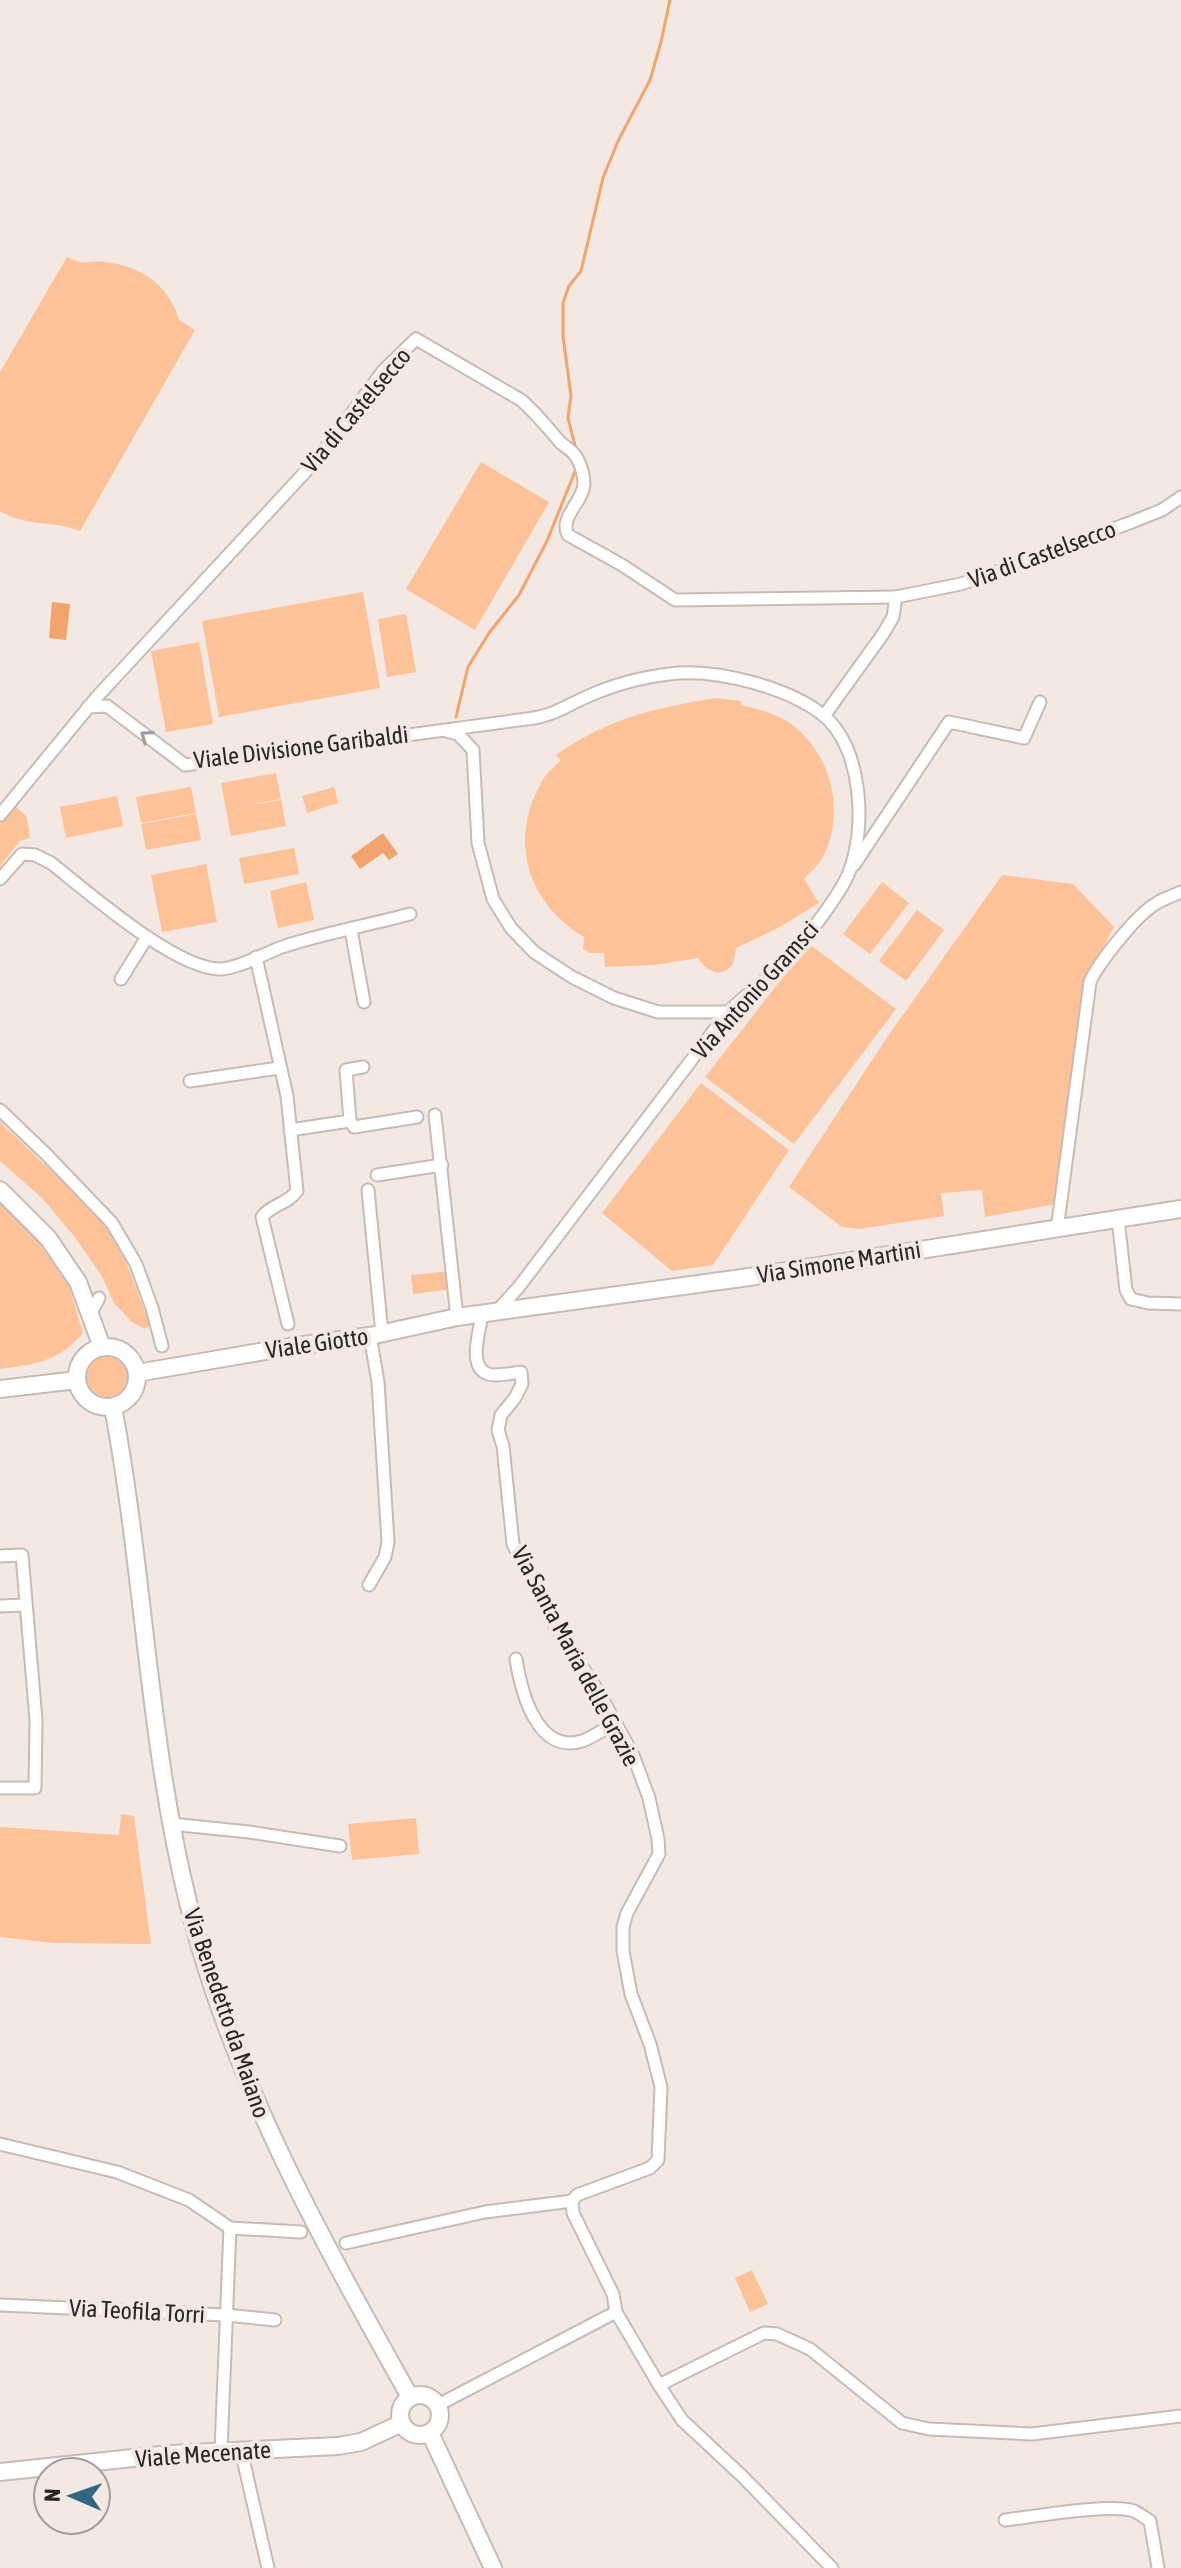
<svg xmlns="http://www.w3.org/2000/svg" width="1181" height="2568" font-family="'Asap Condensed',sans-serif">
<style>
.green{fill:#fdc297}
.water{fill:#f1a56d}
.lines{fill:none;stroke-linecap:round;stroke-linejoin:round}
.stream{stroke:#f1a56d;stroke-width:3}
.street-casing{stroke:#c6bcb5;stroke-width:15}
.secondary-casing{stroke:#c6bcb5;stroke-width:20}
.street{stroke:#fff;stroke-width:11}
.secondary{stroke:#fff;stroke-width:16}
.oneway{stroke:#9f9d9c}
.labels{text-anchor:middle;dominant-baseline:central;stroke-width:8;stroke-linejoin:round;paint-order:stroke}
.street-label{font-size:24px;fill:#2a2624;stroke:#f3e9e2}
</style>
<rect width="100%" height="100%" fill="#f3e9e2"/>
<g class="green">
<path d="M67,257c21,10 17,3 37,5 36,3 65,23 75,58l16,10 -115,201c-26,-11 -56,-4 -80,-20v-139z"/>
<path d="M481,462l68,40 -74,128 -69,-41z"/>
<path d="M363,592l17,96 -161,29 -17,-96z"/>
<path d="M406,614l10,58 -29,5 -9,-58z"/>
<path d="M199,642l14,82 -47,8 -15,-81z"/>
<path d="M717,698l24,3v4c16,4 34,8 47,17 42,28 58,87 36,133 -4,9 -13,16 -20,24l15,24 -41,25 -42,20 -3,16c-12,15 -26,8 -35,-6l-43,7 -50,2 -1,-14h-14l-7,-4 1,-12c-56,-33 -76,-96 -43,-154 4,-9 13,-16 20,-23l-5,-5c50,-36 101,-48 161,-57z"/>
<path d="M276,773l5,26 -46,9 46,-8 5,26 -55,10 -10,-53z"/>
<path d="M191,787l5,26 -55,10 -5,-26z"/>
<path d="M334,787l4,16 -31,10 -5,-17z"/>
<path d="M117,796l6,30 -57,12 -6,-31z"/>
<path d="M15,806l12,11 3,21 -10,3 -20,25v-43z"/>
<path d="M196,814l5,26 -55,10 -5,-26z"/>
<path d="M294,848l5,26 -55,10 -5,-26z"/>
<path d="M206,864l11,58 -55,10 -11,-57z"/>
<path d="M1002,875l71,9 41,43 -25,47 -33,230 -71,13 -3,-27 -41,3 3,23 -85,13 -17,-2 -53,-40 97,-148z"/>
<path d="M306,882l8,38 -36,8 -8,-37z"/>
<path d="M882,882l27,21 -39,51 -27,-20z"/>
<path d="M917,910l27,20 -38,51 -27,-20z"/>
<path d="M809,944l87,65 -102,135 -89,-67z"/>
<path d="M701,1083l88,67 -76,115 -41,6 -70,-58z"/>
<path d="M0,1122l99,94 22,33 30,78 -8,1 -11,-6 -18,-19 -13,-28 -27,-39 -31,-37 -43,-38z"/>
<path d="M0,1204l34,32 35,50 14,47c-25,29 -47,31 -83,36z"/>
<path d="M451,1271l2,13 -7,6 -33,4 -2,-19z"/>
<circle cx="107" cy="1377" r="21"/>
<path d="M121,1814l13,2 17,128 -98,-1 -53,-6v-110l119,8z"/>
<path d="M416,1818l3,36 -67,6 -4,-36z"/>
<path d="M752,2270l16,34 -18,8 -15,-34z"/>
</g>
<g class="water">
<path d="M52,602l18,2 -4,36 -17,-2z"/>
<path d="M383,833l15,21 -9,6 -6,-7 -23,16 -9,-13z"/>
</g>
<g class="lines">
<g class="stream">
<path d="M576,449l-8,-31 3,-22 -8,-60v-33l6,-17 12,-15 22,-93 15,-37 32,-61 11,-38 9,-42"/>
<path d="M456,717l12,-50 21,-34 30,-38 28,-54 29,-72"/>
</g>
<defs>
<g id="street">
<path d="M88,707l19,-1 78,59 349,-47c22,-4 30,-11 50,-20 30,-14 62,-22 94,-25 43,-3 111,15 145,42 40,32 44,116 25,160 -11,24 -50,75 -69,93 -16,15 -35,28 -51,44l-210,276 -21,23"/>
<path d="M824,716l59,-82 10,-17 3,-20 65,-13 41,-14 130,-48 30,-12 19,-13"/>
<path d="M445,731l13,3 15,16 5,93 15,56 18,29 23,24 18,12 20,13 42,21 44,14h70"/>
<path d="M0,815l96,-117 224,-242 63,-85 33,-32 105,61c15,13 26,27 39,42 4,4 10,7 14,12 6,7 10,20 10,30 -1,18 -25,33 -16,51l54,30 53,35 221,-3"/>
<path d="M854,865l95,-143 75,16 16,-36"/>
<path d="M0,879l22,-25 13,1 16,8c37,29 125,107 170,106 19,-1 46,-17 64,-23 41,-13 84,-21 125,-32"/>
<path d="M351,930l13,72"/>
<path d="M256,957l31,139 10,95c-9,13 -27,14 -35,26l26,107"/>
<path d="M121,979l26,-42"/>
<path d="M190,1081l89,-13"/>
<path d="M0,1110l46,44 66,69 24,41 16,44 10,38"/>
<path d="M435,1115l22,202"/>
<path d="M350,1121l4,6 63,-10"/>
<path d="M290,1130l60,-9 -4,-51 17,-3"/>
<path d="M377,1175l65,-10"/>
<path d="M368,1190l14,143"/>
<path d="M1118,1219l8,71 5,9 17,4 33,1"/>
<path d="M1057,1230l33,-248c9,-20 47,-68 67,-79 7,-5 16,-7 24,-11"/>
<path d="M90,1314l9,-16"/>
<path d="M482,1314c-2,17 -15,53 6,60 9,3 24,-1 33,-2l1,12 -7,14 -14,17 -3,15 5,16 10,98 41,80 44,67 35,64 16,43 9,41 1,15 -32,59 -4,14v24l8,43 19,50 11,43 -3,73 -8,8 -73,27 -5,6 1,12 40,81 3,18 43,73 23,35 60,56 90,92"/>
<path d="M0,1556l22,-1 14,165 -1,68h-35"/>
<path d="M369,1585l16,-28 3,-15 -10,-160 -8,-46"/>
<path d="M0,1606l26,-1"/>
<path d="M516,1659c5,32 21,96 66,82 12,-4 23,-13 34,-18"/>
<path d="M171,1824l78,8 91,14"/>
<path d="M0,2144l117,28 72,28 41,28 71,4"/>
<path d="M346,2243l139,-31 87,-11"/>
<path d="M0,2305l226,10 49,5"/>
<path d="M659,2385l105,-52 13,1 33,15 92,74 27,6 103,5 149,-18"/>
<path d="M438,2405l178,-93"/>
<path d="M221,2450l9,-222"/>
<path d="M241,2450l27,118"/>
<path d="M1005,2520c27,-3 105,-17 129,-9 5,2 11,7 16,10l8,47"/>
</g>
<g id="secondary">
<path d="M0,1190l48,48 30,44 24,65"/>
<circle cx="107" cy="1377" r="30"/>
<path d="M137,1373l152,-26 81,-11 87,-19 292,-40 432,-68"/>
<path d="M0,1389l77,-9"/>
<path d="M113,1407c31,164 35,333 75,495 43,177 134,338 222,495"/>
<circle cx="420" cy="2415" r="20"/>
<path d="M430,2433l63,135"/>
<path d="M0,2472l171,-18 167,-8 23,-4 41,-19"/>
</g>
</defs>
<use href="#street" class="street-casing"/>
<use href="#secondary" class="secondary-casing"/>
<use href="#street" class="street"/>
<use href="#secondary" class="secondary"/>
</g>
<defs><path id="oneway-chevron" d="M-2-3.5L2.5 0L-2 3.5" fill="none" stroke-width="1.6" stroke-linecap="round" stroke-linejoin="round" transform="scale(2)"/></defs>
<use class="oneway" href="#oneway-chevron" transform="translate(146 736) rotate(-144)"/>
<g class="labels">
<g class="street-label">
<text transform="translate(356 410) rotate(-50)">Via di Castelsecco</text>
<text transform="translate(1042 554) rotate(-20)">Via di Castelsecco</text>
<text transform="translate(301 747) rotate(-7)">Viale Divisione Garibaldi</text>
<text transform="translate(755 990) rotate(-48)">Via Antonio Gramsci</text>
<text transform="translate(839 1262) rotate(-9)">Via Simone Martini</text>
<text transform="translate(317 1343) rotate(-8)">Viale Giotto</text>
<text transform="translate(576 1656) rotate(62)">Via Santa Maria delle Grazie</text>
<text transform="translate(227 2013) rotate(71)">Via Benedetto da Maiano</text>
<text transform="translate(137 2311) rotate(3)">Via Teofila Torri</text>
<text transform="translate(203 2454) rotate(-4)">Viale Mecenate</text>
</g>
</g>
<g transform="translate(72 2496) rotate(272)"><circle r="38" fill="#f3e9e2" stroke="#a39b96" stroke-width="2"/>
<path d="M0-6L14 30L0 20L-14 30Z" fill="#306782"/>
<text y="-12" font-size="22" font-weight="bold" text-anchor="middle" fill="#2a2624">N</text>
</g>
</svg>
